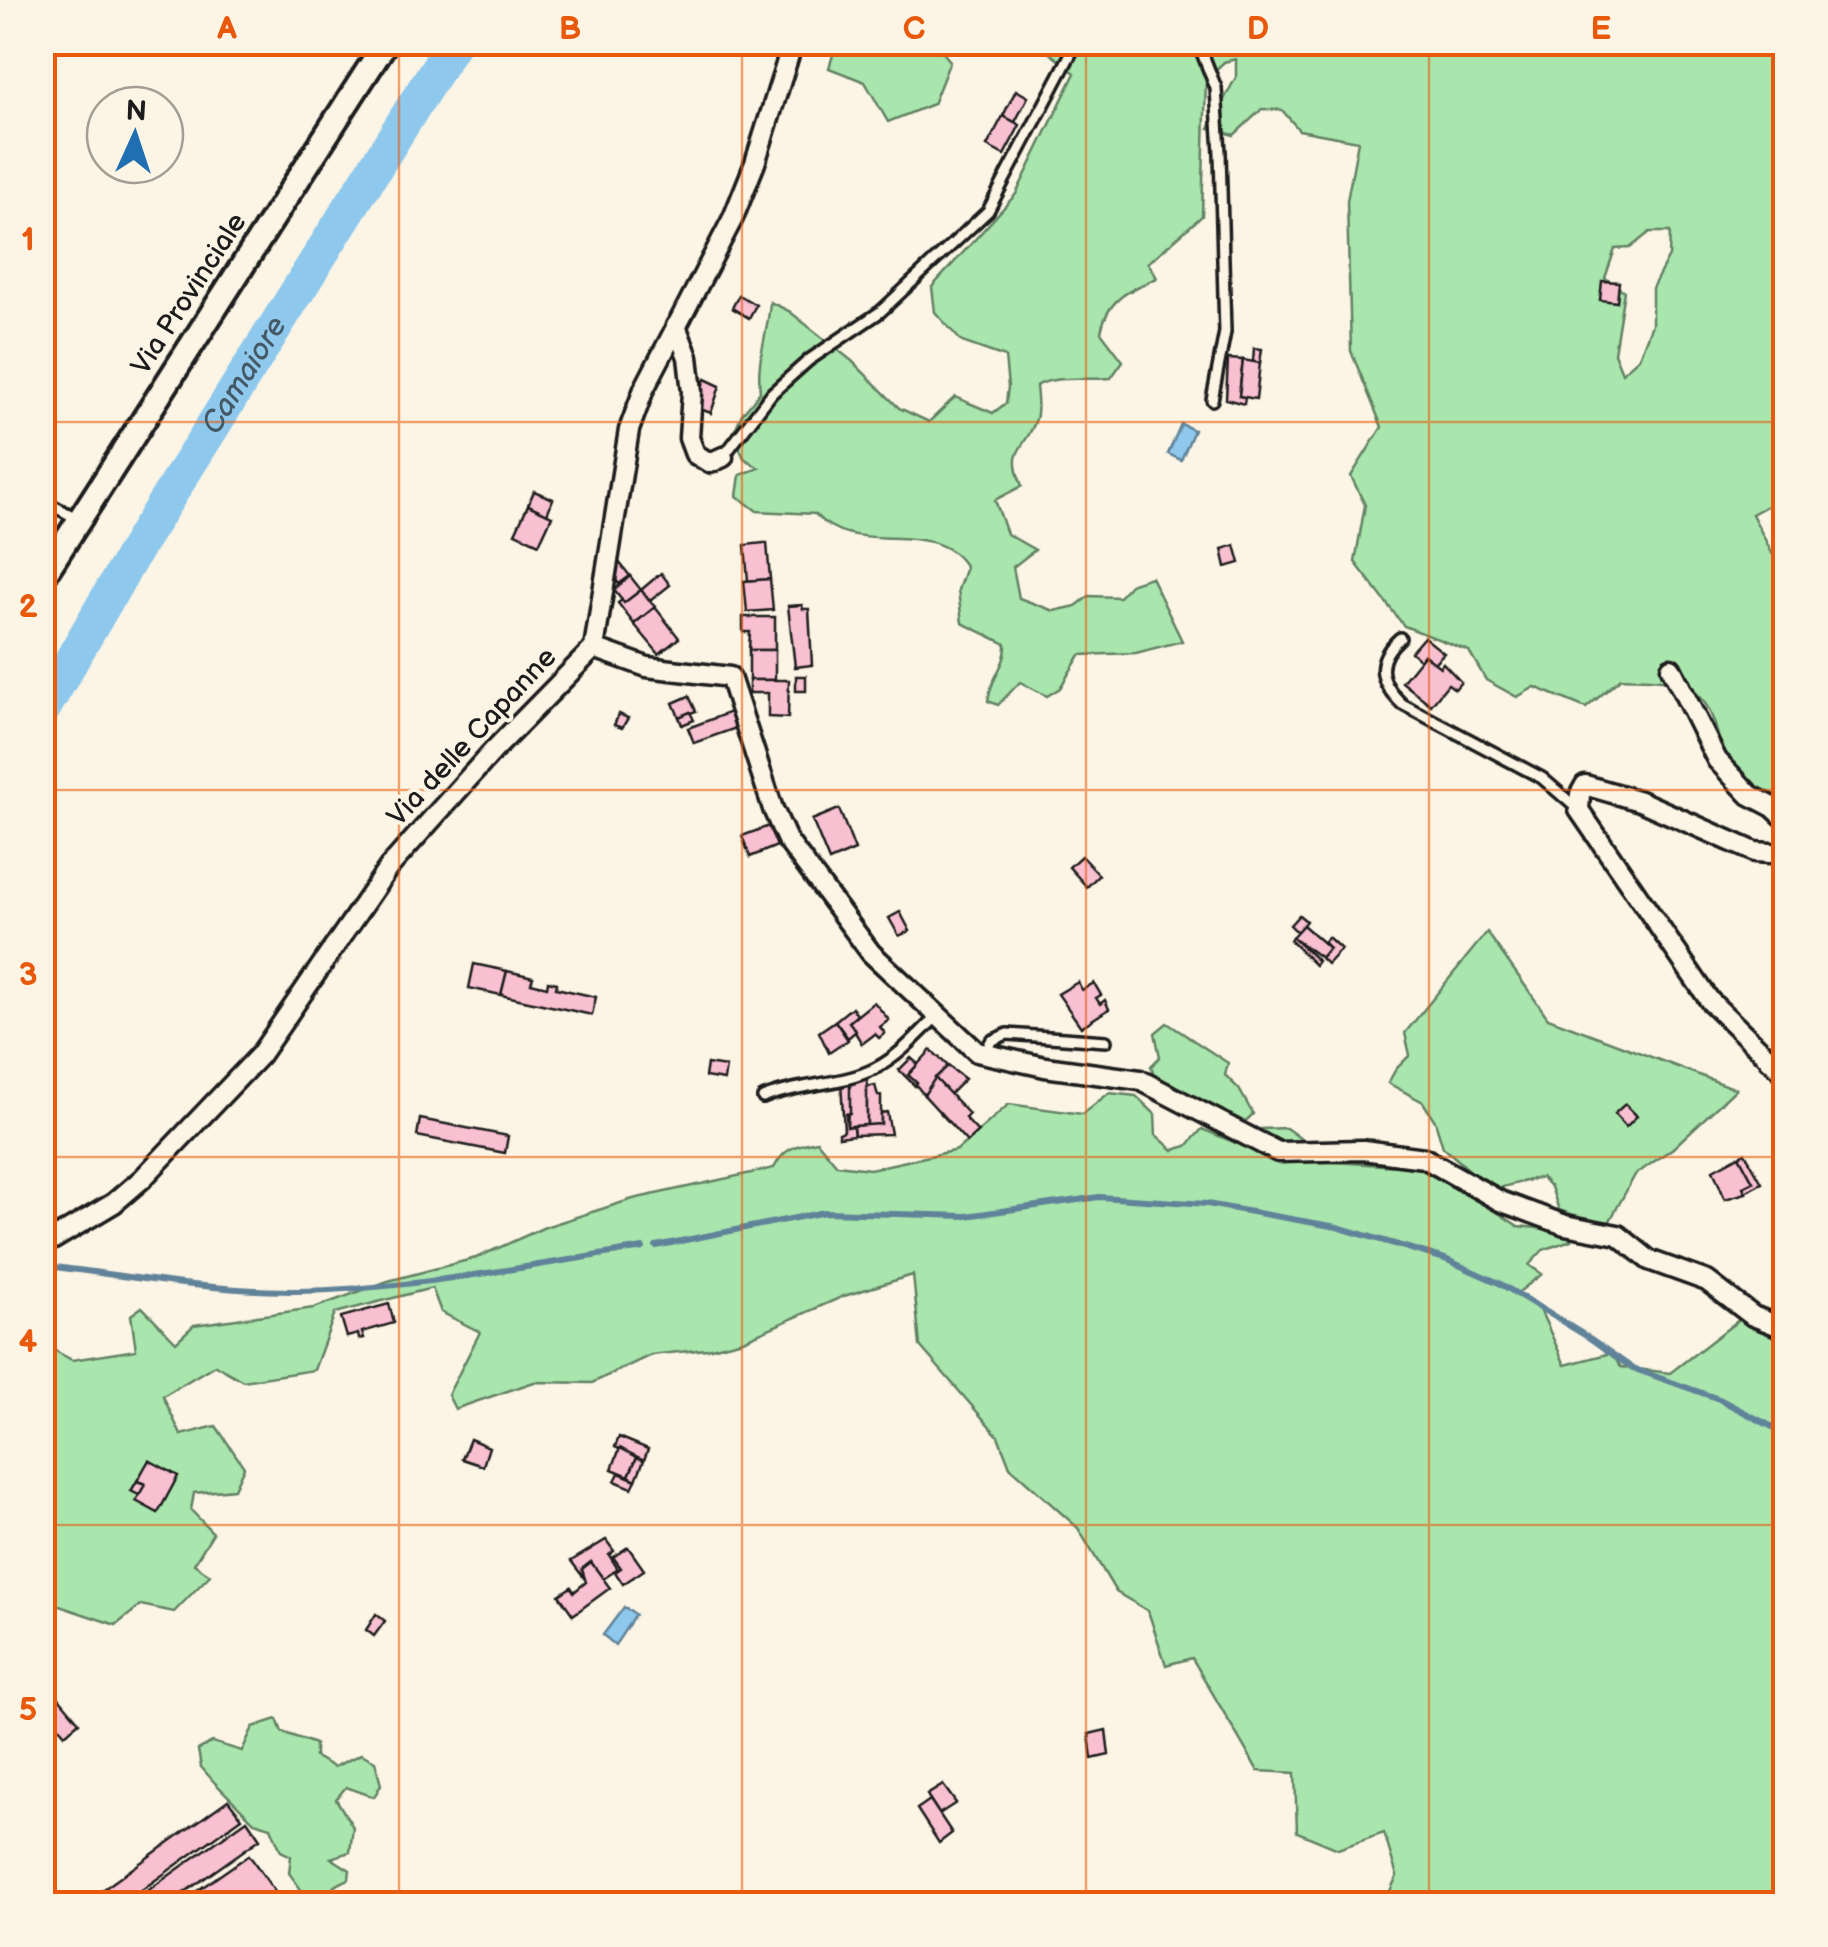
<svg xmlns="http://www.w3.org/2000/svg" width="1828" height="1947" font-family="'Balsamiq Sans',sans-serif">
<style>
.green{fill:#a9e6ad;stroke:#628164;stroke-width:2.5;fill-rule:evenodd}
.water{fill:#8ec8ed;stroke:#608399;stroke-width:2.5}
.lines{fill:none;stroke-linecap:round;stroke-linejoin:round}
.stream{stroke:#608399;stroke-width:6}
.river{stroke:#8ec8ed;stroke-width:35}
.building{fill:#f9c0d2;stroke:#1c1c1c;stroke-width:2.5}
.lane-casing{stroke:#1c1c1c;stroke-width:16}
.street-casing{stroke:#1c1c1c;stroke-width:25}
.secondary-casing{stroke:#1c1c1c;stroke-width:30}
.lane{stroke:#fcf5e5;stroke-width:9}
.street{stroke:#fcf5e5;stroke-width:18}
.secondary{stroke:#fcf5e5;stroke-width:22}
.grid{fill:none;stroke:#e8590c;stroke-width:2.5;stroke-opacity:0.55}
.labels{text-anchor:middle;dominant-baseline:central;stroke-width:8;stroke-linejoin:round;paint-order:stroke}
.street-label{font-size:28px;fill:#1c1c1c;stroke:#fcf5e5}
.water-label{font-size:30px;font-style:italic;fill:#445865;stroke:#fcf5e5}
.neatline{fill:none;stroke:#e8590c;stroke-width:4}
.grid-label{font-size:32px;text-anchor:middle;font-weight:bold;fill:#e8590c}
</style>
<rect width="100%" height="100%" fill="#fcf5e5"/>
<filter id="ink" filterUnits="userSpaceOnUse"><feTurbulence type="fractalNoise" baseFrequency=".01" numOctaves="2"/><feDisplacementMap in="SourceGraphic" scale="20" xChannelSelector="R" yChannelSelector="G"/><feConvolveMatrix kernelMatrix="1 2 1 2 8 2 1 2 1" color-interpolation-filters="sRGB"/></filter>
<g filter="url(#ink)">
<g class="green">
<path d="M837,42l98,1 15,18 -17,43 -45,18 -23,-40 -36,-14z"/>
<path d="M1037,43h748v453l-33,18 21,41 12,13v251l-64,-62c-2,-27 -12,-65 -42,-74 -18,-5 -39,-4 -58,-5l-35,30 -51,-21 -18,10 -31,-17 -17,-29 -65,-25 -49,-64 10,-57 -14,-29 31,-49 -31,-76 -4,-150 11,-60 -59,-11 -17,-20 -20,-1 -28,26 -25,-7 27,-51v-18l-12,3 -18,17 -4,137 -54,47 9,15c-28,12 -50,21 -56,54l22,29 -12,17c-24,3 -53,-4 -75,8 1,11 3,23 0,33 -11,33 -30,28 -14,67l-27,14 12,34 28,16 -22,17 6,31 35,13 22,-5 13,-10 30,1 13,-14 19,-6 31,64 -46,12 -56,2 -20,33 -13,8 -27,-14 -22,23 -10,-4c2,-23 19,-36 18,-57l-44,-21 -4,-33 8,-23c-33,-53 -110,-7 -151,-53l-58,-3 -20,-15 3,-21 19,-7 -15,-10 -11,-24 9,-20 18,-22c-4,-34 8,-57 10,-90l19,9 63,50 47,47 30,14 26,-25 38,16 13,-10 2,-16 -3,-30 -43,-15 -27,-30 -3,-25 84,-93 59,-121zM1650,232h20l-1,24 -17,32v36l-13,34 -17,15 -8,-20 10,-62 -19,-13 10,-29 15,-1z"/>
<path d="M1487,932l61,86 188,71 -63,59 -38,27 -28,51 -48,-16 -8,-23 -10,-10 -42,11 -22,-11 -34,-30 -8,-26 -12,-19 -35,-19 8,-14 14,-14 -5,-22z"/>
<path d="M1167,1023l61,40 -3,12 14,14 14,25 -6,6 -25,7 -67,-47 -4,-14 9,-9 -5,-24z"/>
<path d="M1109,1093l27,3 19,18 1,21 17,15 14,-4 15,-17 46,19 13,-19 25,-1 47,34 98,6 87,58 49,5 4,9 -28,10 -14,15 13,9 -27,21 23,10 27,60 46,-12 10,14 49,6 70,-54 45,20v565h-401l13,-28 -13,-43 -46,16 -41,-17 -2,-59 -37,-2 -66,-113 -26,7 -18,-54 -32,-19 -38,-64 -68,-61 -12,-31 -78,-90 -7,-71 -69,21 -101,44 -36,9 -56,6 -59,28 -58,-1 -79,27 -7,-14 32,-63 -39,-20 -9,-24 -97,25 -21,57 -71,11 -28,-16 -52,31 18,39 35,-9 28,41 -10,22 -40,4 -3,17 22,23 -19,31 16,11 -36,37 -33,-7 -25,20 -57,-19 -16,-15 -1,-276 6,32 24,13 64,-10 -5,-35 11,-8 34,35 18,-17 120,-17 74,-27 88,-23 69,-31 88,-28 141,-31c10,-20 22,-23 43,-27l20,24 33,4 87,-19 52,-46 73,10z"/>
<path d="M277,1719l5,13 33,12v13l19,10 27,-13 14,7 6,24 -7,12 -28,-10 -10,12 17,28 -3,25 -19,6 19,12 -1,9 -15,7 -3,18h-33l7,-9 -16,-22 2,-17 -10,-5 -10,-24 -17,-5 -39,-39 -14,-16 -3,-17 14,-8 30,9 11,-24z"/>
</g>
<g class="water">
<path d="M1181,424l13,6 -13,30 -13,-6z"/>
<path d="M624,1607l11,8 -20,30 -12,-10z"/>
</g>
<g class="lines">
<g class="stream">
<path d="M656,1246l169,-34 141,4 133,-19 108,7 130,23 108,32 54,24 92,56 41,29 87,31 67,35"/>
<path d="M42,1250l13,17c78,10 158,24 237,24 117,-1 236,-25 351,-43"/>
</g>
<path class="river" id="s1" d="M42,711l101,-174 311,-495"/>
</g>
<g class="building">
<path d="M1016,90l12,7 -13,25 -12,-6z"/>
<path d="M1003,116l17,9 -16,30 -17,-9z"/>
<path d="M1602,281l17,1 -2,20 -17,-2z"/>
<path d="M739,295l17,10 -7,13 -17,-10z"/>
<path d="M1254,348l8,1 -2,14 -7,-1z"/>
<path d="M1228,359l15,1 -4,36 6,1 -1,7 -18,-5z"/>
<path d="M1243,360l17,3 -4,36 -17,-3z"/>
<path d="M705,379l15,7 -9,27 -16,-6z"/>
<path d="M534,491l19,8 -6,15 -19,-9z"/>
<path d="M528,505l24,11 -13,28 -24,-11z"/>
<path d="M764,543h3l3,36 -22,2 -3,-36z"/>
<path d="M1235,545l5,18 -14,4 -4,-18z"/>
<path d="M619,562l11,14 -11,8 -11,-14z"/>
<path d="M661,573l9,12 -20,16 -9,-11z"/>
<path d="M630,576l11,14 -17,13 -10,-13z"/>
<path d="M770,579l3,31 -26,2 -3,-31z"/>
<path d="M641,590l14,17 -21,17 -16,-21 4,-3 2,3z"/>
<path d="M802,605l1,4h6l3,56 -17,2 -7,-61z"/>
<path d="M655,607l24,31 -20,16 -25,-30z"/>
<path d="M743,617h32v33h-26l1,-18h-7z"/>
<path d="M1424,637l20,16 -10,10 -10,-8 -4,5 -9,-8z"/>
<rect x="749" y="650" width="26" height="30"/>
<path d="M1424,655l16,12 3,-4 18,19 -6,7 -7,-5 -17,21 -29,-23z"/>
<rect x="796" y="676" width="10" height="15"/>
<path d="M749,680h40l-1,38 -20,-1v-24h-19z"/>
<path d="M689,696l7,15 -17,6 -6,-14z"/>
<path d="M733,711l6,16 -45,16 -6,-15z"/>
<path d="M690,712l4,8 -12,5 -3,-8z"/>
<path d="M619,714l9,4 -6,10 -8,-3z"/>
<path d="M839,809l16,41 -26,11 -17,-41z"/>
<path d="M769,826l8,20 -27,11 -8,-21z"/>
<path d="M1081,856l18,19 -12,12 -18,-20z"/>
<path d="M900,912l10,19 -11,5 -10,-18z"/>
<path d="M1299,915l7,6 -9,11 -7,-7z"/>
<path d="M1303,925l26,23 -8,10 -29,-21z"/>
<path d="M1292,937l26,24 -3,4 -25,-25z"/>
<path d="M1328,937l13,12 -14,15 -6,-6 8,-10 -6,-6z"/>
<path d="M474,964l33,7 -6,24 -32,-7z"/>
<path d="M507,971l26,6 -2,6 16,4 1,-6 9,2 -1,5 40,9 -4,18 -91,-20z"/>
<path d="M1078,982l4,8 12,-7 7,12 -5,3 4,6 5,-4 4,9 -28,18 -23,-33z"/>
<path d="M874,1002l15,18 -9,7 5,6 -6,5 -4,-4 -13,10 -13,-22z"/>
<path d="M852,1007l5,8 -8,7 7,9 -8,7 -13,-17z"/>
<path d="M835,1021l13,19 -19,13 -10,-21z"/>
<path d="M931,1050l17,16 -24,29 -16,-20z"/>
<path d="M911,1058l7,6 -10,11 9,8 -2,3 -16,-16z"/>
<path d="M707,1064l19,3 -2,13 -19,-3z"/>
<path d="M948,1066l17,13 -15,15 -15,-16z"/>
<path d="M867,1078v48l-20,1 3,-46z"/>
<path d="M935,1078l34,36 -4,4 13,14 -11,10 -43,-47z"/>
<path d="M850,1081v32l-4,1 1,13 6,-1 1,9 -15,2v-4l5,-2 -3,-49z"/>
<path d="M875,1085l3,11h3v28l-14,2v-39z"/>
<path d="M1625,1104l12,12 -11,11 -12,-13z"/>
<path d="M887,1112l4,22 -37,1 -1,-9 28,-2v-11z"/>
<path d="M420,1119l88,17 -3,17 -88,-17z"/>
<path d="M1745,1153l17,30 -17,9 -2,-5 10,-5 -14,-26z"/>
<path d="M1739,1156l14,26 -10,5 3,6 -21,6 -12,-29z"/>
<path d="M389,1304l5,19 -32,9 2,6 -5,1 -1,-5 -11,3 -6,-20z"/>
<path d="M619,1437l29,12 -4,11 -29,-13z"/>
<path d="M470,1439l19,8 -6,19 -21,-7z"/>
<path d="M620,1448l17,9 -8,19 -17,-7z"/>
<path d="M637,1457l7,3 -8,20 -7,-4z"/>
<path d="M149,1460l29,16 -20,37 -22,-12 9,-17 -8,-3z"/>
<path d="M619,1473l17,7 -4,8 -17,-7z"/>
<path d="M137,1481l8,3 -6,11 -8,-4z"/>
<path d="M606,1540l8,11 -5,4 9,14 -15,10 -12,-17 -9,7 5,8 -3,1 -13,-17z"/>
<path d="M628,1547l16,23 -21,14 -8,-12 6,-4 -8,-11z"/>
<path d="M591,1562l19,26 -37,27 -14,-20 12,-8 3,5 12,-10 -4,-13z"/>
<path d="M376,1614l9,7 -11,15 -8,-6z"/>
<path d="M55,1693l24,29 -14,12 -23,-27z"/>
<path d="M1106,1730l3,25 -17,4 -3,-25z"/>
<path d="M943,1785l13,18 -17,11 -12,-19z"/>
<path d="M228,1800l14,18 -120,86h-12l-9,-13z"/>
<path d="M930,1800l22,33 -13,10 -22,-34z"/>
<path d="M247,1820l13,19 -92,65h-39z"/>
<path d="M249,1855l26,37 -19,12h-78z"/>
</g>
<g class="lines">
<defs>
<g id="lane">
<path d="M1193,42l8,8 15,38 4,65 5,179 -13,68"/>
<path d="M723,457l49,-64 37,-33 71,-48 108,-101 89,-169"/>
<path d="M42,500l38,20"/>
<path d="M1400,638c-26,23 -21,44 2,66l140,74 37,32"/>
<path d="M985,1054l6,-13 16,-7 99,7"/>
<path d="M763,1098c36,-15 78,-12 113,-30 22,-11 43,-34 60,-51"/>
</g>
<g id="street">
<path d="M676,326l12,31 4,35 -3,46 6,16 15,9 13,-6"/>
<path d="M594,648l53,19 83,10 43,132 14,31 84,113 106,99 68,15 95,13 138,72 85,-2 61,8 76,43 65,24 53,10 31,25 58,21 46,35 33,13"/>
<path d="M1671,668l46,92 33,35 23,12 13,12"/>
<path d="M1786,854l-31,-2 -115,-51 -55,-16 -5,9 -1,16 131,191 76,74"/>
<path d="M42,1246l72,-43 28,-24 118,-124 129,-188 104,-116 101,-103 35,-218 15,-41 89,-171 22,-55 38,-121"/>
</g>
<path id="secondary" d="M42,578l344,-536"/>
</defs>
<use href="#lane" class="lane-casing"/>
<use href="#street" class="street-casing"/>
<use href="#secondary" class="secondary-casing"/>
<use href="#lane" class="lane"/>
<use href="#street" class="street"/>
<use href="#secondary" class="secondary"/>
</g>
</g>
<path class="grid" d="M399,42v1862M742,42v1862M1086,42v1862M1429,42v1862M42,422h1744M42,790h1744M42,1157h1744M42,1525h1744"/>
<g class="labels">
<g class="street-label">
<text transform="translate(189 294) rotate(-57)">Via Provinciale</text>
<text transform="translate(472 737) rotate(-47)">Via delle Capanne</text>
</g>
<g class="water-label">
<text stroke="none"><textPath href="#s1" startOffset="392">Camaiore</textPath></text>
</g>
</g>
<rect width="1828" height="1947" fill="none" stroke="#fcf5e5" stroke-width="110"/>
<g transform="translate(135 135) rotate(3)"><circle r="48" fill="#fcf5e5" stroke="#a29e95" stroke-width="2.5"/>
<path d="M0-8L18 38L0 25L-18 38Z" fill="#1f6fb2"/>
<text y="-15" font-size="28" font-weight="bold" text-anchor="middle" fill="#1c1c1c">N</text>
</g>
<rect x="55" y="55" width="1718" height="1837" class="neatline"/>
<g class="grid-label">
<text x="227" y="39">A</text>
<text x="570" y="39">B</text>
<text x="914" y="39">C</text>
<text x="1258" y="39">D</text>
<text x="1601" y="39">E</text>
<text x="28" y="250">1</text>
<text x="28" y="617">2</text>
<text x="28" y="985">3</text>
<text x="28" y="1352">4</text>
<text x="28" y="1720">5</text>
</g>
</svg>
